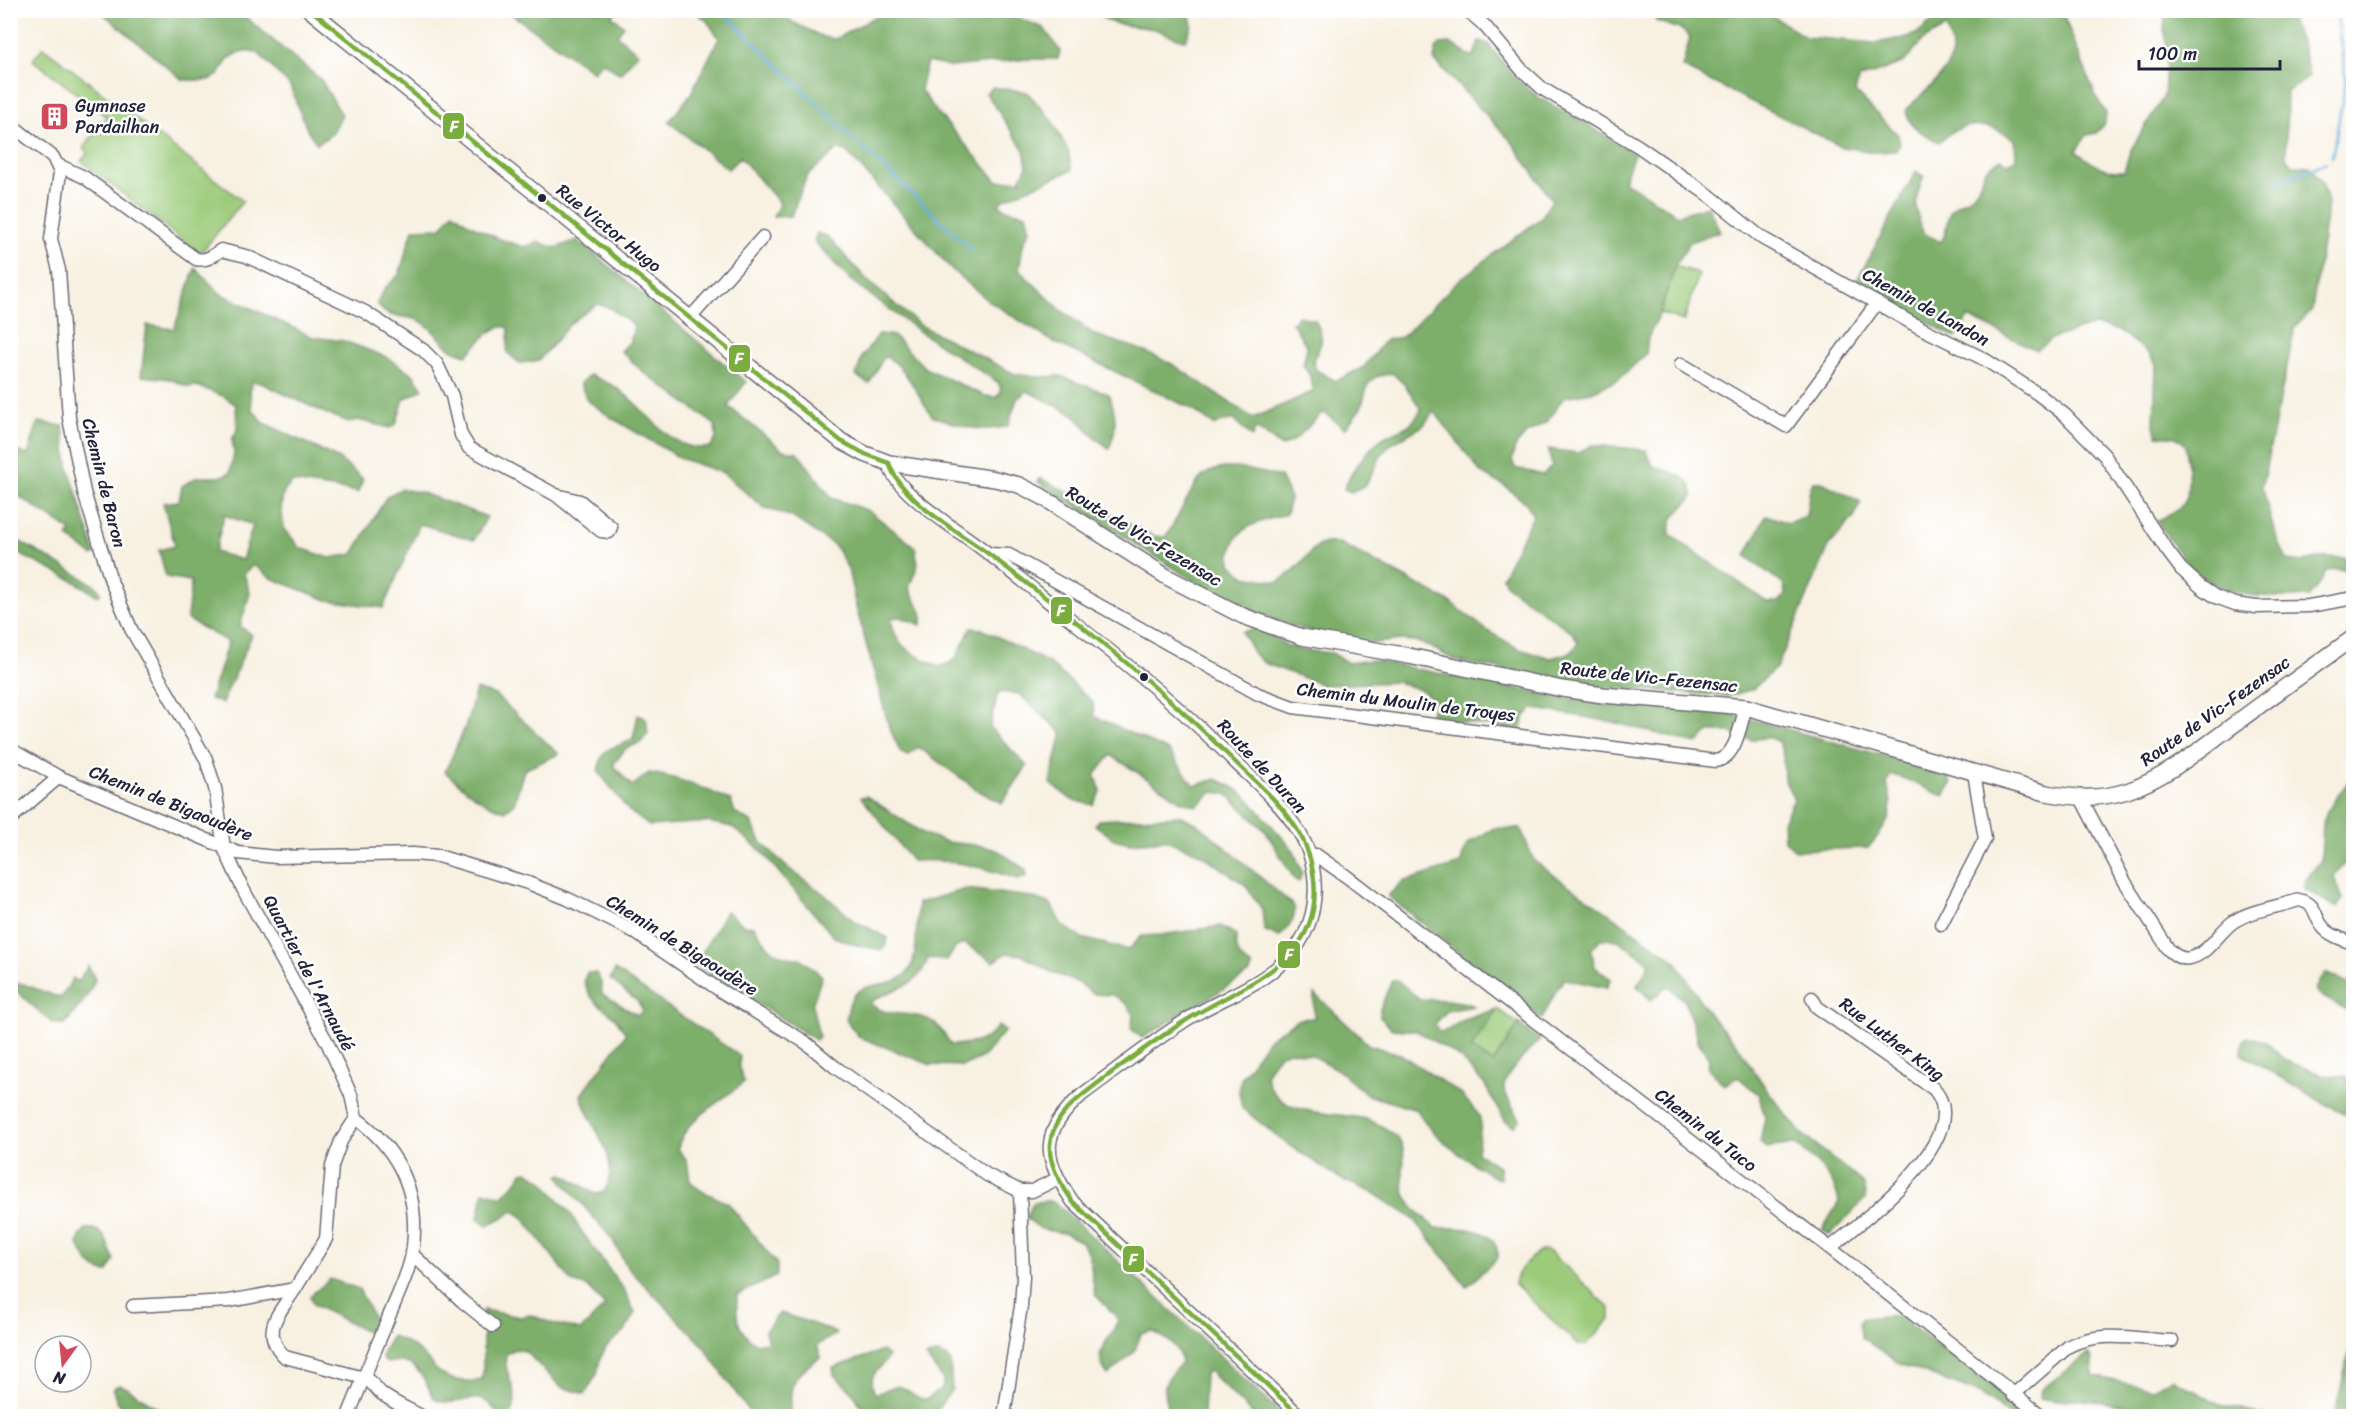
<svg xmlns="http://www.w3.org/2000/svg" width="2364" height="1427" font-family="Sriracha,sans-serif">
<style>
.green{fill:#9ccb7a;stroke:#5f765a;stroke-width:1.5}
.forest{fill:#7daf6a;stroke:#506852;stroke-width:1.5;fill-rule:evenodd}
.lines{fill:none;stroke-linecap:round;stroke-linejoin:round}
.stream{stroke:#60a7d6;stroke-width:3}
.minor-casing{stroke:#6d6a75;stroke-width:15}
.major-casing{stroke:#6d6a75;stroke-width:18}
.minor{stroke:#fff;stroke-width:12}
.major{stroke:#fff;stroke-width:15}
.bus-1-casing{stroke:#fff;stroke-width:9}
.bus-1{stroke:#7aad3d;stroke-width:4.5}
.bus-dot{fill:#22223b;stroke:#fff;stroke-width:2}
.labels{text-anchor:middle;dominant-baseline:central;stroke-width:5;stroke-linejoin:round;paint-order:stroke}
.poi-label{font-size:18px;fill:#22223b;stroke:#fff;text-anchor:start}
.street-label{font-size:18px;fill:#22223b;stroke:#fff}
.line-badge{stroke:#fff;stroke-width:2}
.badge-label{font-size:16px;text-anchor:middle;font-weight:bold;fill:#fff}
</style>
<rect width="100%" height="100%" fill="#fff"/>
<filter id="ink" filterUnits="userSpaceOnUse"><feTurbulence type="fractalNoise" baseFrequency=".0167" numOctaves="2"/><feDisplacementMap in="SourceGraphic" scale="12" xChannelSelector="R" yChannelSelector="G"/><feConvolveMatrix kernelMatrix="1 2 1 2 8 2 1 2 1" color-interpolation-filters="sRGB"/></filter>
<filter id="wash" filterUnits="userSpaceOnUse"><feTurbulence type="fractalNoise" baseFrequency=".008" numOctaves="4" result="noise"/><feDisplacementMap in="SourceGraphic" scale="24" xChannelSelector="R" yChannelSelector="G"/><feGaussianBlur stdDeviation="1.35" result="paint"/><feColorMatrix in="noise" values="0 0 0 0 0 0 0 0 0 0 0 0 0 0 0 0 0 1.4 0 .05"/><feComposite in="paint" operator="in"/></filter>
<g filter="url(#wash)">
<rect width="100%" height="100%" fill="#f8f1e2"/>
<g class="green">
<path d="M43,47l200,154 -43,53 -119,-93 7,-8 -5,-5 24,-31 -74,-57z"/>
<path d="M1675,266l24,8 -15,47 -24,-8z"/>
<path d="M1497,1009l22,15 -26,39 -23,-15z"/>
<path d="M1544,1250l6,2 60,56v11l-24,26 -9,-1 -62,-60c0,-12 18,-31 29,-34z"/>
</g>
<g class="forest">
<path d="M100,11h138l83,69 21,35 -10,19 -15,10 -10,-14 -17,-44 -32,-33 -16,-2 -14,8 -9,16 -11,5h-25z"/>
<path d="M507,11h110l-5,5 12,10 -7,9 21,18 -18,21 -18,-12 -9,10z"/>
<path d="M695,11h94l1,10 33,16 12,2 40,-22 23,-2 30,7 41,-11h16l31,6 28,11 16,23 -2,8h-30l-77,8 -24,-5 -7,27 16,22 61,70 23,-1 7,-14 -3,-16 -38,-57 7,-6 34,5 25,28 16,31 4,19 -68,29 -5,6 10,5 17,4 4,16 -7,15 -4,25 41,39 35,26 41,13 36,16 81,54 61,-27 -5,-17 -6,-9 4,-18 -15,-25 7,-6 16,4c10,19 8,22 -2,40l3,10 20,11 28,-14 21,-27 17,-3 57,-57 82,-62 11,-18 -40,-58 -78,-82 2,-11 4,-5 10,-1 18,12 6,1 5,-15 9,3 28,35 25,20 46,25 47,30 -10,27 53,34 31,-9 12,25 -30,11 -15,24 -15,47 -12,25 -2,16 -27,25 -27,13 -28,5 -17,25 -21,12 -11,13 -3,13 3,8 28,7 9,-9 -4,-17 30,4 14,-8 54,5 7,16c18,6 40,9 40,31l-20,21 -4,16 98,68h12l6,-7 -1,-10 -38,-29 20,-41 22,8 18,-7 4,-27 3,-7h9l39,20 -7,15 -25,29 -52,121 -24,22 -24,7 -126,-9 -39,-6 -108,-20 -27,-15 -15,-5 -15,-1 -31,4 -73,-17 -32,-12 -53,-24 -172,-109 2,-4 113,58 12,1c13,-17 20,-38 33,-56 17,-23 58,-10 82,-4l10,21 -4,16c-28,9 -58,12 -55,50l14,12 33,6c6,-5 14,-9 19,-15 18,-17 15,-26 43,-24l110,59 38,29 31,18 32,9 21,-6 6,-9 -5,-10 -65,-46 -6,-10 31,-61 -6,-12 -24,-19 -22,-12 -47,-62 -11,15 -32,18 -9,10 -16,31 -15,7 -7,-3c4,-14 25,-41 36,-49 19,-14 29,-7 41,-31l-16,-24 -13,-12 -16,4 -8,7 -7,24 -16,21 -22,-17 -27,27 -14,8 -26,-19 -4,9 -19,-18 -19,6 -24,-17 -140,-68 -61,-39 -36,-30 -108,-121h-8l-30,26 -16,40 -18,1 7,-14 -40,-46 -12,12 -59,-47 21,-27 29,-57 -12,-17z"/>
<path d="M1096,11h93l3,14 -6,15c-12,-1 -21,-8 -32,-11 -18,-4 -46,-1 -58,-18z"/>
<path d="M1656,11h109l40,26 70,6 28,-5 13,-4 28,-23h118l34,86 10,16 -1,11 -9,9 -9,2 -11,16c15,12 29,22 48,20l6,-20 34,-55 3,-47 -3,-21 2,-17h121l16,37 6,29 -22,15 -1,65 6,8 17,1 13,16 6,21 -16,107 -17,17 -33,159 12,45 13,29 17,2 22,-5 24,1 3,-10v21h-19l-9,3 -7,15 -9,10c-42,0 -82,3 -115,-27 -15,-13 -26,-33 -37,-49 7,-5 19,-9 24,-15 12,-13 6,-45 5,-61l-10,-8 -19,-2 -3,-9 2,-62 -7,-10 -30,-23 -25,-6 -41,13 -17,12 -68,-33 -12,21 -100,-56 60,-111 8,5c-11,26 -10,31 -1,57l18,9c8,-11 4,-22 10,-31 4,-8 12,-9 19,-14 17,-13 4,-27 32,-38l7,5 7,-6 -1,-18c-26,-18 -51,-21 -76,2 -14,-8 -32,-14 -33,-33 14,-12 48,-41 46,-59 0,-8 -4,-16 -6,-23l-24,14 -18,21 -45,17 -4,13 43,43 2,9 -4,7 -22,1 -32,-5 -160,-80 8,-30 -8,-7 -26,-9 -2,-6z"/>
<path d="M453,212l18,13 26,13 27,9 15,-5 16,6 23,-8 168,142 -18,24 55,44 14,2 35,46 37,13 46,36 3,17 -9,24 14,27 -2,10 -21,-8 -9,1c5,33 22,35 49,49l15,-7 16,-32 11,1 67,34 44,39 1,14 75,35 25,35 22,-7 17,8 13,9 48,55 8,22 -3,9 -4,-2 -29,-48 -39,-38 -14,-2 -16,14 -16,-5 -70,-46 -16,20 6,16 -8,14 -21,-5 -22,-17 12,-50 -43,-39 -21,-2 -8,35 37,39 -25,37 -23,-12 -61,-44 -10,9 -7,-3 -12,-26 -33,-120 -8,-38 -13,-23 -43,-29 -29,-10 -40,-34 -41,-14 -70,-41 -25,-18 -7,-17 10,-8c8,4 18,7 25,12 31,19 55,69 96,60l5,-9 -1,-13 -73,-54 -21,-20 9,-9 4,-16 -24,-18 -13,-4 -26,19 -33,38 -19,2 -12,-11 2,-24c-16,-7 -31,17 -42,27 -5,-2 -11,-3 -14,-5 -13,-7 -19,-23 -33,-29 -17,-8 -32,1 -43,-18l8,-15 14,-13 14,-46 28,-1z"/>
<path d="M817,233l11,4 41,45 51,43 95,49 25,3 20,-1 49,18c7,19 9,35 0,54l-16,-12 -20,-22 -46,-23 -10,8 -9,27c-28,8 -49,-1 -76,-10 -11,-15 -30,-57 -48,-59l-15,27 -13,-8 6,-19 17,-23 15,2 31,32 60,28 11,1 5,-5 -2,-9 -79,-51 -70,-52 -36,-39z"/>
<path d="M195,268l26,26 92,43 31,4 42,16 27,17 10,15 -19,10 -8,25 -6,4 -32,-8 -9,2 -24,-9 -64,-30 -9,-1 -2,10 2,17 12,14 75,36 24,20 -5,13 -65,-10 -9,9 -3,15 3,22 16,20 30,10 23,-4 34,-58 14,-7 19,3 67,25 -13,23 -54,-16 -37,84 -56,-8 -56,-22 -18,-13 -9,9 6,19 -10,33 12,9 -30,68 -12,-4 18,-57 -41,-23 4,-38 -25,-4 -7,-27 16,-4 -12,-43 16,-2 3,-15 15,-9h22l11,-4 4,-20 -2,-14 5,-9 -1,-25 -13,-9 -26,-10 -9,1 -18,-8 -29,-3 6,-51 27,4zM224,515l29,10 -11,35 -27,-8z"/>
<path d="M38,422l25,4 5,39 27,88 -2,3 -26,-20 4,-5 -60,-40v-42l17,6z"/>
<path d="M10,536l85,49 6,8 -3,3 -26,-16 -61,-30z"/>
<path d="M1259,628l27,17 15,5 31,3 16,10 23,-3 184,36 57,9 112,7 201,55 21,7 5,10 -7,12c-18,-5 -34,-18 -53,-21l-4,9c10,30 0,41 -19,64l-73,2 -11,-11 -1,-17 11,-23 -10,-20 -1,-24 -4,-13 -11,-5 -16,3 -23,-8h-20l-13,12 -83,-22 -71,-12 -10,-1 -7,7 -5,15 -90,-14 5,-17 -14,-10 -24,-8 -74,3 -59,-22 -10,-9 -12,-22z"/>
<path d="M476,689l19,6 64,59 -35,16 -10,34 -9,7c-24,-7 -41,-23 -60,-39l21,-47z"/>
<path d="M638,715l8,3 2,16 -8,9 -14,5 -13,17 19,21 17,-13c29,4 56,15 82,28l4,12 16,9 11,21 26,25 36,26 29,26 35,18 -2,7 -5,5 -25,-5 -22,-8 -74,-87 -28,-23 -24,-5 -59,4 -21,-16 -30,-39c7,-32 15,-18 35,-33z"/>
<path d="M2353,775v76l-19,26 9,22 -7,8 -32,-18v-7l17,-22 2,-37 4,-12z"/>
<path d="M866,796l58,38 23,8 36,4 16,5 27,19v6l-8,3c-38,-12 -66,-21 -106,-18l-51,-64z"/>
<path d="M1181,816l17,8 96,82c3,13 -6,22 -15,31l-15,-7 -2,-21 -17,-24 -44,-31 -35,-14 -36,3 -16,-4 -19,-14 3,-5z"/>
<path d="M1494,828l27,1 13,32 141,99 33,53 30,33 27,41 35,45 63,51 3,10 -1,6 -35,36 -8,-5 17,-28c-5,-27 -24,-42 -45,-58l-27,4 -7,-6 5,-24 -6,-23 -21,-18 -14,8 -16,-16 1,-10 -11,-18 -13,-40 -18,-15 -16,14 -14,-14 13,-23 -32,-23 -18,-1 -9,11 4,17 16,12 -4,9 -43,-9 -8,12 -14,28 -154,-123 14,-14 58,-18 7,-20z"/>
<path d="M966,889l65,8 20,7 10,20 21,14 46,12 14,-14 19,-1 60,-9 15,9c-1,16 2,23 16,32l-2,6 -108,65 -11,-9 2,-14 -6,-11 -14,-9 -20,-1 -14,-11 -28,-11 -29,-17 -16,-2 -12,9 -30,-19 -9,5 -8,13 -19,-3c-9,32 -36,28 -58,45 17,17 44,6 63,19 8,5 13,16 18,23 19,-1 36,-2 47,-19l7,5 -22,26 -20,9 -32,-1 -72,-28 -13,-17c2,-6 2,-17 6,-22 13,-21 46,-6 59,-31 7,-14 5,-47 7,-64z"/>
<path d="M726,911l18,14 10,1c12,20 21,33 46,32l22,18 -10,29 7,31 -3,4 -121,-75z"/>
<path d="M88,966l7,13c-4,15 -20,33 -31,46l-12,-2 -38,-34 3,-6 6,1 38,14 12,-20 5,4z"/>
<path d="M615,970l125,86 -1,11 5,15c-19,17 -64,41 -66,67l9,11 3,21 10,9 28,13 49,61v12l-40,19c-1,23 -1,35 19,49l12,-2 -3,-11 15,-18c11,4 50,15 56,21l-19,11 4,12c-28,18 -34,26 -29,59h-40l-50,-72 -75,-77 -15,-28 -48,-56 -5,-8 5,-1 31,20 9,-2c20,-34 -16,-66 -23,-97l45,-61c-4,-5 -7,-12 -12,-17 -16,-16 -22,-11 -30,-37l3,-7h9l5,9 1,12 35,21 6,-5 -5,-8 -28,-23z"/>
<path d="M2325,973l28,12v29l-35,-20 -2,-5z"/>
<path d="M1392,980h5l22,19 28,1 20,3 7,3 -27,5 -12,13 3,8 10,-2 13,-9 36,-12 -26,39 22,15 26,-39 21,16c-9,9 -39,37 -36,49 2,10 11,21 16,30l-6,7 -8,-4 -22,-38 -26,-28 -41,-25 -25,-2 -12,-12v-8z"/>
<path d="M1314,993l55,52 31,9 61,40 18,21 2,9 -4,28 22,15 1,12 -7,-2c-28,-19 -59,-37 -76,-67l-50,-15 -29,-25 -27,-15 -21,-4 -12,4 -12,20c9,46 70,35 103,45 7,3 18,9 24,14 19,14 6,37 11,56 3,16 21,28 32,38 22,-1 62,-2 62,29l-31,30 -53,-68 -39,-25 -36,-16 -56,-37 -41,-33 -3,-16 2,-14 27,-39 31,-20 15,-1z"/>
<path d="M2248,1036l18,6 19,18 37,15 31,2v41l-33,-17 -78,-47 1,-12z"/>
<path d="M527,1171l15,9 29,34 8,14 45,62 11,23 -10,18 -18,15 -7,13 -3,15 -12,20 -24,-7 -36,-36 -10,-2 -9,5c-4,22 19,42 3,62h-10c-3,-4 -7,-11 -12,-14 -15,-11 -39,10 -54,-5 -2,-2 -4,-9 -6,-12 -9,-18 -20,-27 -40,-22l-5,-4 1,-8 9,-15c10,4 20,9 29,17 7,6 12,15 19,20 10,7 30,11 41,6l2,-5v-64l38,7 10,-2 20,8 30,7 24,-24 -17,-19 -16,-5 -50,-66 -8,-5 -27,15 -9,-8 6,-27 18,6 17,-18 3,-7z"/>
<path d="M1048,1201l8,2 228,213h-30l-45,-45 -4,2 -2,43h-28c-17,-18 -13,-37 6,-52 -1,-18 -14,-25 -29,-33l-11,3 -7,18 -26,23c-18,-24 0,-30 10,-55l-5,-7 -18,-18 -6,-42 -9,-12 -13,-7 -26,-5 -14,-10 2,-10 5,-7z"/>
<path d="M86,1229c20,-2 21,16 28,30l-6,13c-17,0 -22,-14 -30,-28l3,-10z"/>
<path d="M330,1279l29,10 15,30 -4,15 -56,-29 -4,-9z"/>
<path d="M1897,1315l134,101h-21l-29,-22 -83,-31 -37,-26 -1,-14 3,-5z"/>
<path d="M2353,1336v80h-19z"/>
<path d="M882,1351l6,5c-8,17 -22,15 -13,38 7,-1 12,-6 18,-7 12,-3 21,11 32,13l18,-12v-9l-17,-22c10,-5 15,-4 24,3l2,29 -19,27h-66l-14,-23 -19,-18 -1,-7z"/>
<path d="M2089,1353l4,7v16l59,13 20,-11 48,27 46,11 -93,-1 -71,-13 -29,-3 -17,2 -17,-3 2,-8z"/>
<path d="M121,1385l6,3 43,28h-40l-13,-15 -4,-11 3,-4z"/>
</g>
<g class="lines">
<g class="stream">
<path d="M721,10l122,119 130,122"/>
<path d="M2332,157l14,-77 -10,-70"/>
<path d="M2278,182l48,-19"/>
</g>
</g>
</g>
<g filter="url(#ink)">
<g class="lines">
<defs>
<g id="minor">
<path d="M1467,10l17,15 37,44 22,20 95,57 72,50 52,42 155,88 67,33 54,35 27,21 40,41 61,93 15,20 20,18 15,10 19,7 21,3 53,-1 45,-8"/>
<path d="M10,124l43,33 7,15 -9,67 8,31 10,148 15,74 27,89 20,48 75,130 9,29 9,60 19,41 84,153 24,53 5,23c46,34 65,79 56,136 -4,22 -16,44 -24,65 -13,32 -27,65 -40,97"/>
<path d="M58,165l26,12 112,82c11,2 17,-3 25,-9l25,6 119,56 58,38 14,14 15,32 9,39 8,13 87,47 45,36 8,1 2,-5 -31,-26 -24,-6"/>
<path d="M690,318l73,-81"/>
<path d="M1681,364l105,62 91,-123"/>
<path d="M889,463c2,26 67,66 88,82 35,26 69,55 103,82 54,43 107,86 156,136 22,21 47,43 63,69 22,36 21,83 -3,116 -26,35 -74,49 -110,72 -35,23 -69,49 -103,74 -44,38 -41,63 -10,108l227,214"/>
<path d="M989,554l20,1 249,139 35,13 423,54c21,-4 24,-37 30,-54"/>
<path d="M10,749l49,28 179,76 38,4 137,-3 25,2 90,27 40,16 65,32 88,60 84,51 30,25 152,108 33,16h12l25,-12"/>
<path d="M2081,798l44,84 44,68c6,5 12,10 21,8 18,-4 29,-26 43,-36 18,-12 45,-15 66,-22 21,4 13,20 28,31 7,6 18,9 27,13"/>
<path d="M10,819l49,-42"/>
<path d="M1310,855h6l30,21 475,365 221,175"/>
<path d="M1941,924l44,-85 -11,-66"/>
<path d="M1812,998l5,9 117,82c5,7 9,13 9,22 3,47 -79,109 -113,137"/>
<path d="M412,1254l50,47 31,25"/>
<path d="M295,1289c-16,25 -36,42 -10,68l79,21c9,4 11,10 18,16 12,9 26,15 39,22"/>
<path d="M133,1306l96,-5 66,-12 31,-50 6,-73 9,-25 15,-23"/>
<path d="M2013,1395l56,-49c30,-16 70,-7 103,-5"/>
<path d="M1004,1416l17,-110 2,-29 -3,-86"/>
</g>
<path id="major" d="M310,10l531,431 24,13 24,9 106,16 24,6 22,11 126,81 76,39 59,21 107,19 153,33 41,6 143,12 300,86c29,5 52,7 81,-2 39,-13 72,-41 105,-65 40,-30 81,-59 122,-89"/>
</defs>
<use href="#minor" class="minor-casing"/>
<use href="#major" class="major-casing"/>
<use href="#minor" class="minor"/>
<use href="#major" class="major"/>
<defs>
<g id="bus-1">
<path d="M311,10l530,431 24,13 24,9"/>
<path d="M889,463c13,39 69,68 101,92 83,63 167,129 241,203 21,21 45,40 62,65 11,15 17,31 20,49 15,90 -69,111 -128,149 -30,19 -58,40 -87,62 -20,15 -45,33 -48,61 -2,21 12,41 23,58l227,214"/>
</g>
</defs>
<use href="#bus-1" class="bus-1-casing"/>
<use href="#bus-1" class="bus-1"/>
</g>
</g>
<defs>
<symbol id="building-square" viewBox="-11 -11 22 22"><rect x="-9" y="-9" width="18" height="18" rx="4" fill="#d1495b" stroke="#fff"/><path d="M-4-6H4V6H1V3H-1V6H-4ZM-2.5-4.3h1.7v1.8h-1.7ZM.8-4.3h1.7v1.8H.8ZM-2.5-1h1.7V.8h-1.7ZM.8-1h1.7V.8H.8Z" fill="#fff"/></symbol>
</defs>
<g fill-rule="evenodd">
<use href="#building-square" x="38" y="100" width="33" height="33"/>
</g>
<g class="bus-dot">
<circle cx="542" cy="198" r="5"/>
<circle cx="1144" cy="677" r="5"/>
</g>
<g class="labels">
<g class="poi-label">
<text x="75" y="106">Gymnase<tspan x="75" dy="21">Pardailhan</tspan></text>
</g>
<g class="street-label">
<text transform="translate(609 228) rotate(39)">Rue Victor Hugo</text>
<text transform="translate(1926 307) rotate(29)">Chemin de Landon</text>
<text transform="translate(104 483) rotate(76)">Chemin de Baron</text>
<text transform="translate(1144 536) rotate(31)">Route de Vic-Fezensac</text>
<text transform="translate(1649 677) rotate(6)">Route de Vic-Fezensac</text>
<text transform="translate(1406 702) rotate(7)">Chemin du Moulin de Troyes</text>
<text transform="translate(2215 711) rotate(-35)">Route de Vic-Fezensac</text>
<text transform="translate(1262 766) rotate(47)">Route de Duran</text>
<text transform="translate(171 803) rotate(22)">Chemin de Bigaoudère</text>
<text transform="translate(682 945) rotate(32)">Chemin de Bigaoudère</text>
<text transform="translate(309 973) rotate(62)">Quartier de l'Arnaudé</text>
<text transform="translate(1892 1039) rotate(37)">Rue Luther King</text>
<text transform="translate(1706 1130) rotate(38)">Chemin du Tuco</text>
</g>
</g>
<g class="line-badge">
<rect x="442" y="112" width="23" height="28" rx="6" fill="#7aad3d"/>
<rect x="728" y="344" width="23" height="29" rx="6" fill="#7aad3d"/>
<rect x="1050" y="596" width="23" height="29" rx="6" fill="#7aad3d"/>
<rect x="1277" y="940" width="24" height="29" rx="6" fill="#7aad3d"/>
<rect x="1122" y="1245" width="23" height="28" rx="6" fill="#7aad3d"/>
</g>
<g class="badge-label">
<text x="454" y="132">F</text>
<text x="739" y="364">F</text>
<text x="1061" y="616">F</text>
<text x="1289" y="960">F</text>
<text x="1133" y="1265">F</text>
</g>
<rect width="2364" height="1427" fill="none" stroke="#fff" stroke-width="36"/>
<g transform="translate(63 1364) rotate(195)"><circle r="28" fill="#ffffff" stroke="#a7a7b1" stroke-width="1.5"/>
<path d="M0-4.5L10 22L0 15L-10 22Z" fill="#d1495b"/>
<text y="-9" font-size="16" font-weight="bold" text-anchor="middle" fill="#22223b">N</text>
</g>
<path d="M2139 60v9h141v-9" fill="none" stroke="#22223b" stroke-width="3"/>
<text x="2148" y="60" font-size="18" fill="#22223b" stroke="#ffffff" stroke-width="4.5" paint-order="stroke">100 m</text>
</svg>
